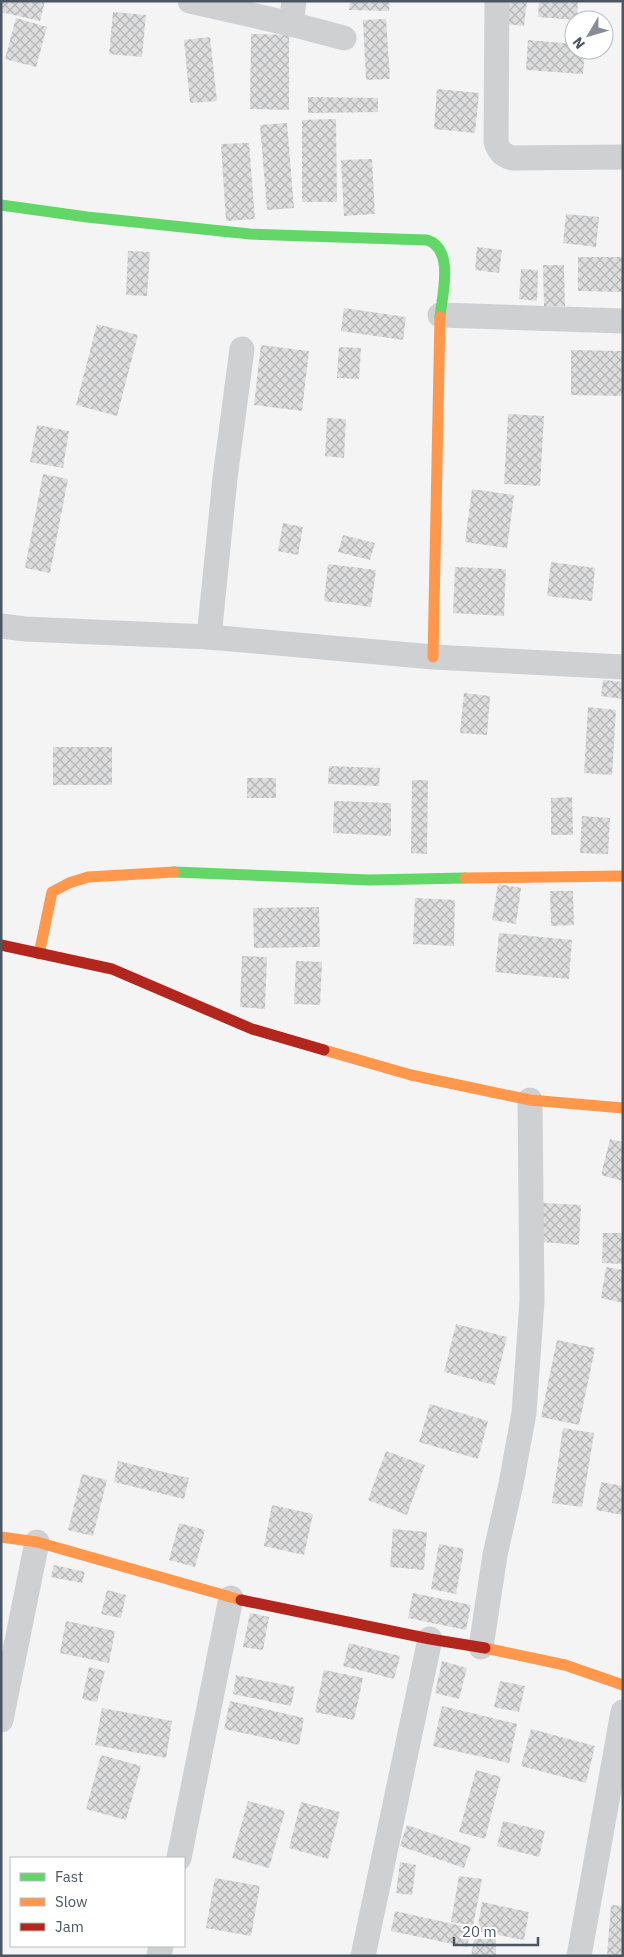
<svg xmlns="http://www.w3.org/2000/svg" width="624" height="1957" font-family="'IBM Plex Sans',sans-serif">
<style>
.building{fill:url(#building-cross-hatch)}
.lines{fill:none;stroke-linecap:round;stroke-linejoin:round}
.street{stroke:#ced0d2;stroke-width:25}
.fast{stroke:#63d668;stroke-width:11}
.slow{stroke:#ff974d;stroke-width:11}
.jam{stroke:#b3261e;stroke-width:11}
</style>
<defs>
<pattern id="building-cross-hatch" width="8" height="8" patternUnits="userSpaceOnUse" patternTransform="scale(1.25)"><rect width="8" height="8" fill="#ddddde"/><path d="M0 0l8 8M0 8l8-8" fill="none" stroke="#b5b6b7"/></pattern>
</defs>
<rect width="100%" height="100%" fill="#f4f4f4"/>
<g class="building">
<path d="M1,1h44l-5,20 -39,-9z"/>
<path d="M350,1h40l-1,10 -40,-1z"/>
<path d="M501,1h26l-3,25 -25,-3z"/>
<path d="M539,1h39l-1,19 -39,-3z"/>
<path d="M113,12l33,3 -4,42 -33,-3z"/>
<path d="M16,18l31,9 -11,40 -31,-8z"/>
<path d="M386,19l4,60 -24,1 -3,-60z"/>
<path d="M251,34l38,1v75l-39,-1z"/>
<path d="M210,37l7,64 -27,2 -6,-63z"/>
<path d="M528,40l46,4v6h11l-2,24 -57,-4z"/>
<path d="M437,89l42,4 -4,40 -41,-4z"/>
<path d="M308,97l70,1v14l-70,1z"/>
<path d="M336,119l1,83h-35v-82z"/>
<path d="M287,123l7,85 -27,2 -7,-85z"/>
<path d="M249,143l6,76 -29,2 -5,-77z"/>
<path d="M372,159l3,55 -31,2 -3,-56z"/>
<path d="M566,214l33,3 -3,30 -33,-4z"/>
<path d="M477,247l25,3 -3,23 -24,-3z"/>
<path d="M128,251l22,1 -3,44 -21,-1z"/>
<path d="M578,257h45v35l-45,-1z"/>
<path d="M543,265h21l1,41h-21z"/>
<path d="M521,269l17,1 -1,31 -18,-2z"/>
<path d="M344,308l62,9 -3,23 -62,-9z"/>
<path d="M97,324l41,11 -21,81 -41,-11z"/>
<path d="M261,345l48,6 -7,60 -48,-6z"/>
<path d="M339,347l22,1 -2,31 -22,-1z"/>
<path d="M571,350l52,1v45l-52,-1z"/>
<path d="M508,414l36,2 -4,70 -36,-2z"/>
<path d="M327,418l19,1 -2,39 -19,-2z"/>
<path d="M37,425l32,6 -6,37 -33,-6z"/>
<path d="M43,474l25,5 -18,94 -25,-5z"/>
<path d="M472,489l42,6 -7,53 -42,-6z"/>
<path d="M283,523l20,4 -5,28 -20,-4z"/>
<path d="M343,535l32,8 -5,17 -32,-8z"/>
<path d="M551,562l44,6 -3,33 -45,-5z"/>
<path d="M328,564l48,6 -5,37 -47,-6z"/>
<path d="M455,567l51,2 -2,47 -51,-3z"/>
<path d="M603,680l20,2v17l-22,-3z"/>
<path d="M464,693l26,3 -3,39 -27,-2z"/>
<path d="M588,707l28,3 -4,65 -28,-2z"/>
<rect x="53" y="747" width="59" height="38"/>
<path d="M329,766l51,2 -1,18 -51,-2z"/>
<rect x="247" y="778" width="29" height="20"/>
<path d="M412,780h16l-1,74 -16,-1z"/>
<path d="M572,797l1,38h-22v-37z"/>
<path d="M334,801l57,2v33l-58,-3z"/>
<path d="M582,816l28,2 -2,36 -28,-1z"/>
<path d="M498,884l23,4 -5,36 -24,-4z"/>
<path d="M550,891h23l1,34 -23,1z"/>
<path d="M415,898l40,2 -1,46 -41,-2z"/>
<path d="M319,907l1,40 -66,1 -1,-40z"/>
<path d="M499,933l73,7 -3,39 -74,-7z"/>
<path d="M242,956l25,1 -2,52 -25,-2z"/>
<path d="M296,961l26,1 -2,43 -26,-1z"/>
<path d="M610,1139l13,3v39l-22,-6z"/>
<path d="M543,1203l38,2 -2,40 -38,-3z"/>
<path d="M603,1233h20v31l-21,-1z"/>
<path d="M606,1267l17,3v33l-22,-5z"/>
<path d="M456,1324l51,13 -12,48 -51,-13z"/>
<path d="M557,1340l38,8 -16,77 -38,-8z"/>
<path d="M430,1404l58,17 -10,38 -59,-17z"/>
<path d="M563,1428l31,5 -12,74 -30,-4z"/>
<path d="M386,1451l39,14 -18,50 -39,-15z"/>
<path d="M118,1461l71,17 -5,21 -70,-17z"/>
<path d="M82,1474l25,6 -14,56 -25,-6z"/>
<path d="M601,1482l22,4v29l-27,-5z"/>
<path d="M272,1505l41,9 -9,41 -40,-9z"/>
<path d="M179,1523l26,7 -10,37 -26,-7z"/>
<path d="M393,1529l34,3 -3,38 -34,-3z"/>
<path d="M439,1544l25,5 -8,45 -25,-5z"/>
<path d="M54,1565l31,7 -3,11 -31,-6z"/>
<path d="M107,1590l19,5 -5,23 -20,-4z"/>
<path d="M413,1593l58,12 -5,25 -58,-12z"/>
<path d="M250,1613l19,4 -6,33 -20,-3z"/>
<path d="M66,1621l49,10 -6,32 -49,-10z"/>
<path d="M349,1643l51,13 -6,23 -51,-13z"/>
<path d="M442,1661l25,7 -8,31 -24,-6z"/>
<path d="M89,1667l16,4 -8,31 -15,-3z"/>
<path d="M324,1670l39,8 -9,42 -39,-8z"/>
<path d="M236,1675l59,12 -4,19 -58,-12z"/>
<path d="M500,1681l25,5 -6,26 -25,-5z"/>
<path d="M230,1701l74,17 -5,27 -75,-16z"/>
<path d="M442,1706l75,18 -8,39 -76,-17z"/>
<path d="M102,1708l70,13 -6,37 -71,-13z"/>
<path d="M531,1729l64,17 -9,37 -65,-17z"/>
<path d="M101,1755l40,11 -15,54 -40,-11z"/>
<path d="M476,1770l25,7 -16,62 -26,-7z"/>
<path d="M248,1801l37,10 -16,57 -37,-10z"/>
<path d="M301,1802l39,10 -12,47 -39,-11z"/>
<path d="M503,1821l42,10 -6,26 -42,-11z"/>
<path d="M407,1825l64,22 -7,21 -64,-22z"/>
<path d="M400,1862l16,3 -4,30 -16,-2z"/>
<path d="M459,1876l23,3 -9,47 -22,-4z"/>
<path d="M215,1878l45,8 -9,50 -45,-8z"/>
<path d="M482,1902l47,10 -5,28 -47,-9z"/>
<path d="M611,1905l12,1v50l-16,-1z"/>
<path d="M395,1911l76,17 -4,19 -76,-16z"/>
<path d="M474,1939h22v17h-25z"/>
</g>
<g class="lines">
<g class="street">
<path d="M190,1l101,23 53,14"/>
<path d="M497,1l-1,141c3,10 7,13 16,16l111,-1"/>
<path d="M291,24l3,-23"/>
<path d="M440,315l183,6"/>
<path d="M1,626l24,3 184,8 224,20 190,10"/>
<path d="M209,637l16,-159 17,-129"/>
<path d="M481,1647l14,-92 16,-71 13,-71 8,-112 -2,-201"/>
<path d="M1,1720l36,-178"/>
<path d="M179,1858l52,-260"/>
<path d="M159,1956l2,-10"/>
<path d="M363,1956l67,-317"/>
<path d="M579,1956l44,-244"/>
</g>
<g class="fast">
<path d="M1,205l86,12 163,17 177,6c28,9 15,55 13,77"/>
<path d="M174,872l195,8 96,-2"/>
</g>
<g class="slow">
<path d="M433,657l7,-340"/>
<path d="M465,878l158,-2"/>
<path d="M39,954l13,-62 17,-9 19,-6 86,-5"/>
<path d="M324,1050l87,25 119,25 93,8"/>
<path d="M1,1537l36,5 204,58"/>
<path d="M485,1648l80,17 58,20"/>
</g>
<g class="jam">
<path d="M1,945l111,24 140,60 72,21"/>
<path d="M241,1600l189,39 55,9"/>
</g>
</g>
<rect width="624" height="1957" fill="none" stroke="#4a5661" stroke-width="5"/>
<rect x="10" y="1857" width="175" height="90" fill="#ffffff" stroke="#b7bbc0"/>
<rect x="20" y="1873" width="25" height="8" fill="#63d668" stroke="#b7bbc0"/>
<text x="55" y="1882" font-size="15" fill="#4a5661">Fast</text>
<rect x="20" y="1898" width="25" height="8" fill="#ff974d" stroke="#b7bbc0"/>
<text x="55" y="1907" font-size="15" fill="#4a5661">Slow</text>
<rect x="20" y="1923" width="25" height="8" fill="#b3261e" stroke="#b7bbc0"/>
<text x="55" y="1932" font-size="15" fill="#4a5661">Jam</text>
<g transform="translate(589 35) rotate(232)"><circle r="24" fill="#ffffff" stroke="#b7bbc0"/>
<path d="M0-4L9 19L0 12L-9 19Z" fill="#868d94"/>
<text y="-8" font-size="14" font-weight="bold" text-anchor="middle" fill="#4a5661">N</text>
</g>
<path d="M454 1937v8h84v-8" fill="none" stroke="#4a5661" stroke-width="2.5"/>
<text x="462" y="1937" font-size="15" fill="#4a5661" stroke="#ffffff" stroke-width="4" paint-order="stroke">20 m</text>
</svg>
